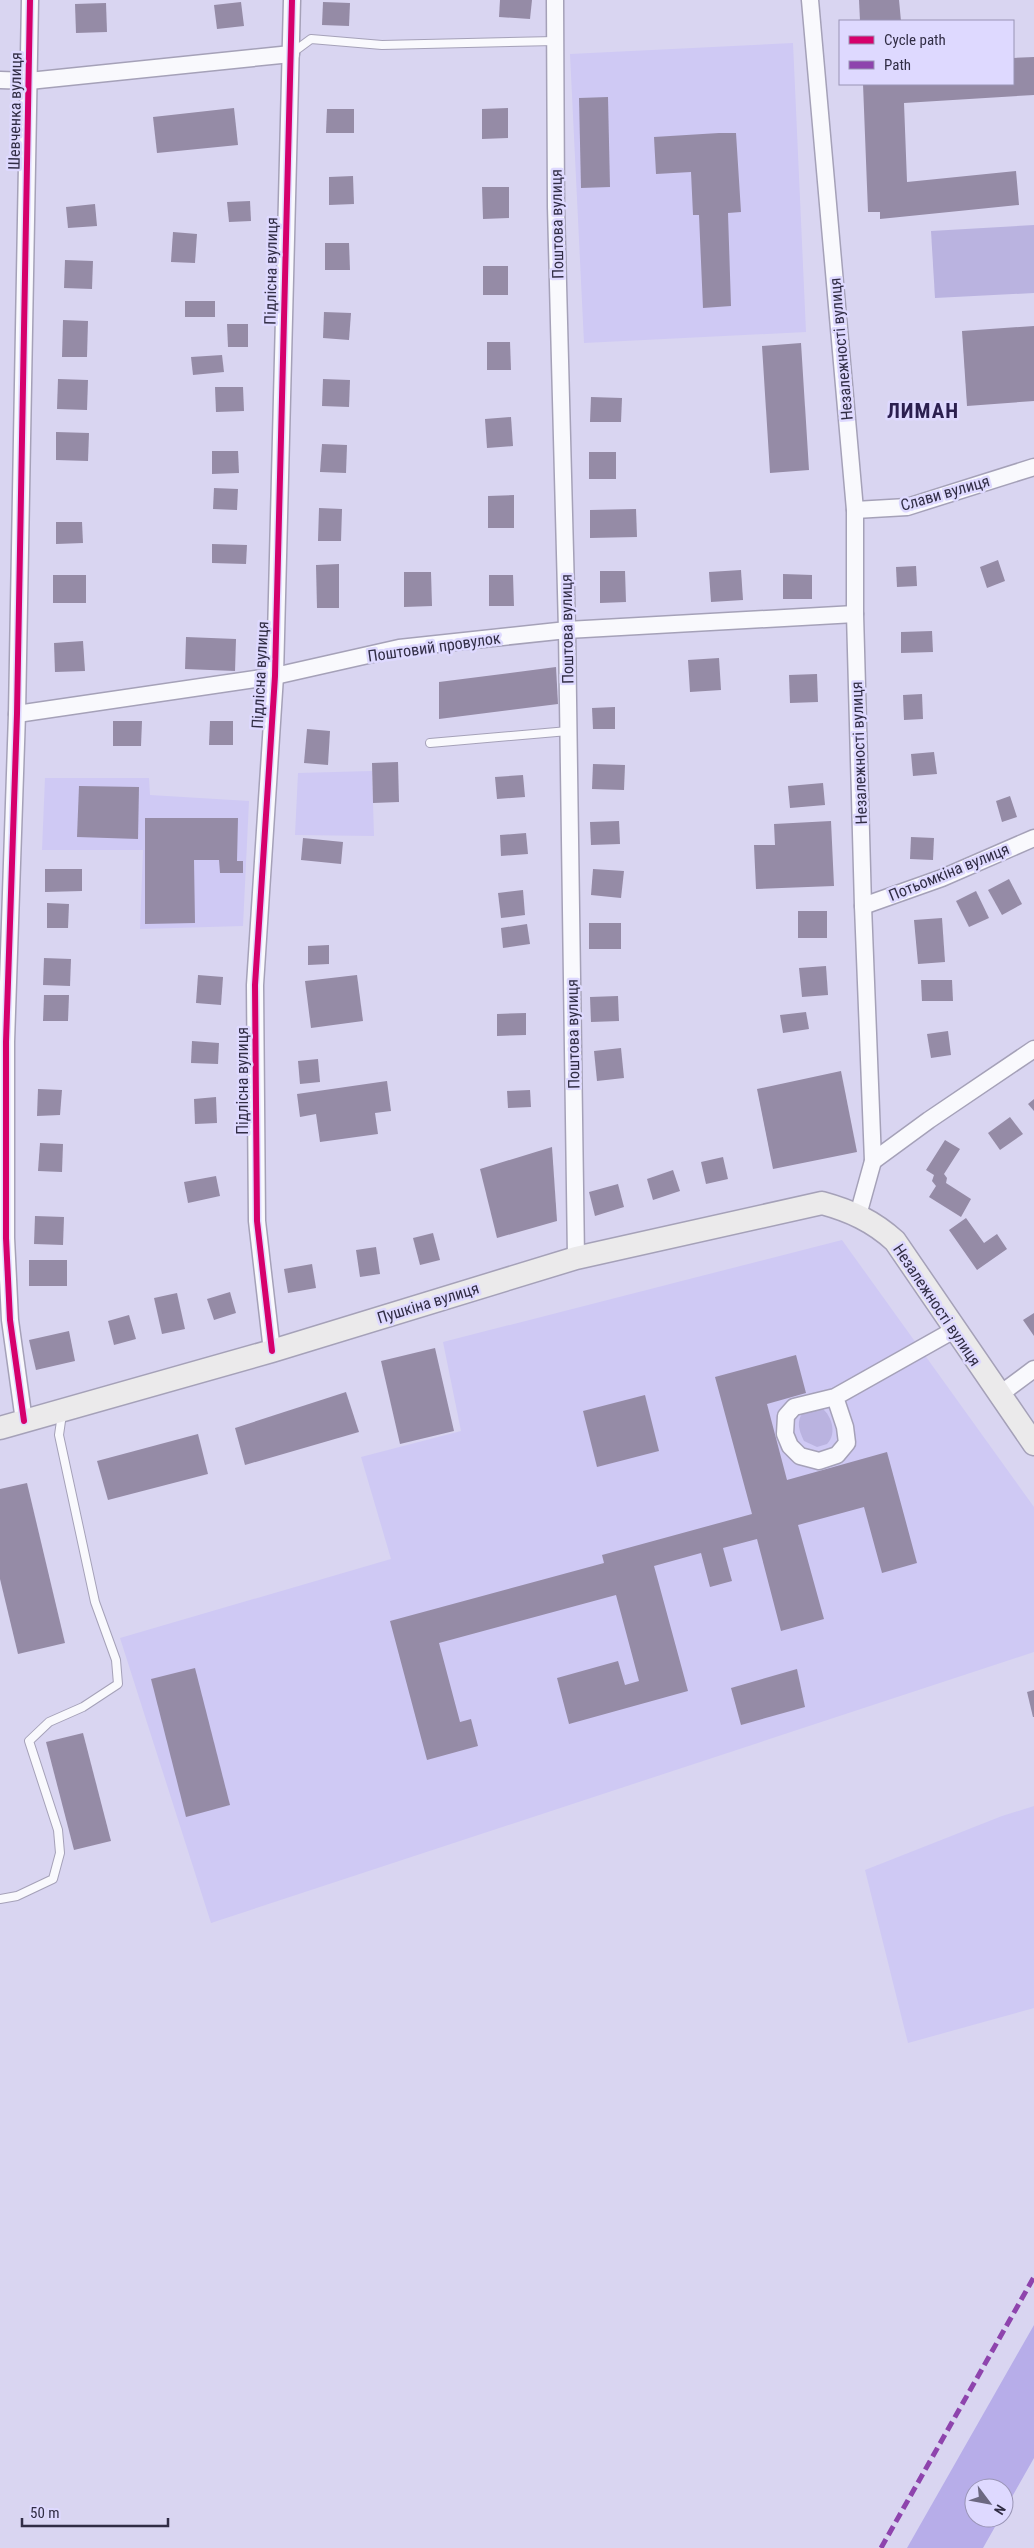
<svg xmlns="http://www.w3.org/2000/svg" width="1034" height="2548" font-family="'Roboto Condensed',sans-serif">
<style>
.built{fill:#cfc9f4}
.green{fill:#bab3e0}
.forest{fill:#b7ade9}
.building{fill:#958ba6}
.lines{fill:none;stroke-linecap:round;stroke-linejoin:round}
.lane-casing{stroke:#a5a1b8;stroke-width:10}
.street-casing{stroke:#a5a1b8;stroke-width:19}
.secondary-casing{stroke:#a5a1b8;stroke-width:25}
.lane{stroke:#f9f9fd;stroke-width:8}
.street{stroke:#f9f9fd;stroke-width:16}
.secondary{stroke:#ebeaeb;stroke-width:22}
.quiet{stroke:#8e44ad;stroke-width:5;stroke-dasharray:10 5;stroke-linecap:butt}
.cycleway-casing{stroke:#ded9ff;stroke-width:9}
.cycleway{stroke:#d6006c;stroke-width:6}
.labels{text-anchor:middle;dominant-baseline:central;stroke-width:5;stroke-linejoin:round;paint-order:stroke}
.street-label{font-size:16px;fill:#312d45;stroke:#ded9ff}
.district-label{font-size:21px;font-weight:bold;letter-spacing:1px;fill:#2b1f50;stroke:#ded9ff}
</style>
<rect width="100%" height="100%" fill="#d9d5f1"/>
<g class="built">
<path d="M793,43l13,289 -222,11 -14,-289z"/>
<path d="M372,771l2,65 -79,-1 3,-62z"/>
<path d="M45,778h104l1,17 99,6 -6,125 -103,3 3,-79h-101z"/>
<path d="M842,1240l192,267v145l-823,271 -91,-285 271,-79 -30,-102 100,-26 -18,-89z"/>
<path d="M1034,1806v202l-126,35 -43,-173 137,-54z"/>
</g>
<g class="green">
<path d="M1034,225v68l-99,5 -4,-67z"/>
<path d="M819,1406c12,7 19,27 8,38l-10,3 -13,-6c-6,-13 -8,-20 1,-32z"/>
</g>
<path class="forest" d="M1034,2325v133l-30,53v-23h-30v30h26l-17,30h-76z"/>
<g class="building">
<path d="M500,0h32l-2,19 -31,-2z"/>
<path d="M859,0h40l2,21h-41z"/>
<path d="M241,2l3,24 -27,3 -3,-24z"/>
<path d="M323,2l27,1 -1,23 -27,-1z"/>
<path d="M106,3l1,29 -31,1 -1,-29z"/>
<path d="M1034,57v38l-130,8 3,79 109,-11 3,34 -139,14v-7h-12l-5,-128h150v-26z"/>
<path d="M608,97l2,90 -29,1 -2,-90z"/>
<path d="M234,108l4,37 -81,8 -4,-36z"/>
<path d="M508,108v30l-26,1v-30z"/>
<path d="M327,109h27v24h-28z"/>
<path d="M719,133h17l5,79 -13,1 3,93 -28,2 -4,-93h-6l-2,-43 -35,2 -2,-37z"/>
<path d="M353,176l1,28 -25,1v-28z"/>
<path d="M482,187h27v31l-26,1z"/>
<path d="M250,201l1,20 -22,1 -2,-20z"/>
<path d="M95,204l2,22 -29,2 -2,-21z"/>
<path d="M173,232l24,2 -2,29 -24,-1z"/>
<path d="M325,243h24l1,27h-25z"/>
<path d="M65,260l28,1 -1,28 -28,-1z"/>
<rect x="483" y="266" width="25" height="29"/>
<rect x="185" y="301" width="30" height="16"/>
<path d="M324,312l27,1 -2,27 -26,-2z"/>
<path d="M63,320l25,1 -1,36h-25z"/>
<path d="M227,324h21v23h-20z"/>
<path d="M1034,326v75l-67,5 -5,-75z"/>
<path d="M487,342h23l1,28h-24z"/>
<path d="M801,343l8,127 -39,3 -8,-127z"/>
<path d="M222,355l2,17 -31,3 -2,-18z"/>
<path d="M58,379l30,1 -1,30 -30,-1z"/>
<path d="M323,379l27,1 -1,27 -27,-1z"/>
<path d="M215,387h28l1,24 -28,1z"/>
<path d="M591,397l31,1 -1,24h-31z"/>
<path d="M511,417l2,29 -26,2 -2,-29z"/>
<path d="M56,432l33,1 -1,28 -32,-1z"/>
<path d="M322,444l25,1 -1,28 -26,-1z"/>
<path d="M212,451h26l1,22 -27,1z"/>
<rect x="589" y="452" width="27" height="27"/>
<path d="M214,488l24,1 -1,21 -24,-1z"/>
<path d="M514,495v33h-26v-32z"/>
<path d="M319,508l23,1 -1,32h-23z"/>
<path d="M636,509l1,28 -47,1v-28z"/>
<path d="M56,522h26l1,21 -27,1z"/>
<path d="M212,544l35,1 -1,19 -34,-1z"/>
<path d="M998,560l7,21 -18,7 -7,-21z"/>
<path d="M339,564v44h-22l-1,-43z"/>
<path d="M916,566l1,20 -20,1 -1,-20z"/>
<path d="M741,570l2,30 -32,2 -2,-30z"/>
<path d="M600,571h25l1,31 -26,1z"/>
<path d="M404,572h27l1,34 -28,1z"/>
<path d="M783,574l29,1v24h-29z"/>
<rect x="53" y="575" width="33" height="28"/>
<path d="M489,575h24l1,31h-25z"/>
<path d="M932,631l1,21 -32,1v-21z"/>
<path d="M186,637l50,2 -1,32 -50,-2z"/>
<path d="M83,641l2,30 -30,1 -1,-29z"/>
<path d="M719,658l2,32 -31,2 -2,-32z"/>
<path d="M556,667l2,37 -119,15v-37z"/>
<path d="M817,674l1,28 -28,1 -1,-28z"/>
<path d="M922,694l1,25 -19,1 -1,-25z"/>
<path d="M615,707v22h-22l-1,-21z"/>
<path d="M113,721h29l-1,25h-28z"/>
<path d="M210,721h23v24h-24z"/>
<path d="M307,729l23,2 -2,34 -24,-2z"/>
<path d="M934,752l3,22 -24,2 -2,-22z"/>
<path d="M398,762l1,40 -26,1 -1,-40z"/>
<path d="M593,764l32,1 -1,25 -32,-1z"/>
<path d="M523,775l2,22 -28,2 -2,-22z"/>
<path d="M823,783l2,22 -35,3 -2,-22z"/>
<path d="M79,786l60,1 -1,52 -61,-2z"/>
<path d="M1010,796l7,21 -15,5 -6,-21z"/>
<path d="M145,818h93l-1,43h6v12h-23l-1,-13h-25l1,63 -50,1z"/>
<path d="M619,821l1,23 -29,1 -1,-23z"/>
<path d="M831,821l3,65 -78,3 -2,-44h21l-1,-21z"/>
<path d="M526,833l2,21 -27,2 -1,-21z"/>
<path d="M911,837l23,1 -1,22 -23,-1z"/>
<path d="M303,838l40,4 -2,22 -40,-4z"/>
<path d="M45,869h37v22l-37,1z"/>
<path d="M593,869l31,2 -3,27 -30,-3z"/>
<path d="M1009,879l13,25 -20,11 -14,-25z"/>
<path d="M523,890l2,25 -24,3 -3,-25z"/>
<path d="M976,891l13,27 -20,9 -13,-26z"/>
<path d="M47,903l22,1 -1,24h-21z"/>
<rect x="798" y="911" width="29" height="27"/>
<path d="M942,918l3,44 -27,2 -4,-44z"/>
<rect x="589" y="923" width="32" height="26"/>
<path d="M527,924l3,20 -27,4 -2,-20z"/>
<path d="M329,945v19l-21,1v-19z"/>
<path d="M44,958l27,1 -1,27 -27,-1z"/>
<path d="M826,966l2,29 -26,2 -3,-29z"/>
<path d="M198,975l25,2 -2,28 -25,-2z"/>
<path d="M357,975l6,46 -52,7 -6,-47z"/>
<path d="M921,980h31l1,21h-31z"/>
<path d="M44,995h25l-1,26h-25z"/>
<path d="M618,996l1,25 -28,1 -1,-25z"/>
<path d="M806,1012l3,17 -26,4 -3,-18z"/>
<path d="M526,1013v22l-29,1v-22z"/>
<path d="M948,1031l3,24 -20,3 -4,-24z"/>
<path d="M192,1041l27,2 -1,21 -27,-1z"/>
<path d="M621,1048l3,30 -27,3 -3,-30z"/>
<path d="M318,1059l2,23 -20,2 -2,-23z"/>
<path d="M841,1071l16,81 -84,17 -16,-80z"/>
<path d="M387,1081l4,30 -16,2 3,21 -58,8 -4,-28 -16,3 -3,-23z"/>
<path d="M38,1089l24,1 -2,25 -23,1z"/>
<path d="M530,1090l1,17 -23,1 -1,-17z"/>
<path d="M216,1097l1,26 -22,1 -1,-25z"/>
<path d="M1034,1099v12l-6,-7z"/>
<path d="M1010,1117l13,17 -23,16 -12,-17z"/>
<path d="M945,1140l15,9 -16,25 3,4 -1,5 25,16 -10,18 -32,-20 7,-11 -4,-5 2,-6 -8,-5z"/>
<path d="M40,1143l23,1 -1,28 -24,-1z"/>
<path d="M552,1147l5,74 -60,17 -17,-69z"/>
<path d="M723,1157l5,22 -22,5 -5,-22z"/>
<path d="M673,1170l7,21 -27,9 -6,-21z"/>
<path d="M216,1176l4,20 -32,7 -4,-21z"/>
<path d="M618,1184l6,23 -29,9 -6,-24z"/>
<path d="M35,1216l29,1 -1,28 -29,-1z"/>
<path d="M966,1218l18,25 13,-9 10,15 -30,21 -28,-40z"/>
<path d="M433,1233l7,27 -20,5 -7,-27z"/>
<path d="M376,1247l4,27 -20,3 -4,-27z"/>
<rect x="29" y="1260" width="38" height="26"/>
<path d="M312,1264l4,24 -28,5 -4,-24z"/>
<path d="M230,1292l6,21 -22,7 -7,-21z"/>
<path d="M177,1293l8,36 -23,5 -8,-36z"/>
<path d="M1034,1313v23l-11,-16z"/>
<path d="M129,1315l7,24 -22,6 -6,-24z"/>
<path d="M69,1331l6,30 -39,9 -7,-30z"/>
<path d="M435,1348l19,83 -54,13 -19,-83z"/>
<path d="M796,1355l10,38 -39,11 20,76 100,-28 30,111 -35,10 -18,-66 -66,18 26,94 -43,12 -24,-92 -34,9 9,33 -22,6 -9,-34 -47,13 34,125 -119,33 -12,-46 61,-17 7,24 14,-4 -23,-86 -177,48 21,79 11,-3 7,27 -51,14 -37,-139 214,-58 -2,-8 150,-41 -37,-137z"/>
<path d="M346,1392l13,40 -114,33 -10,-37z"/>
<path d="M645,1395l14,56 -62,16 -14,-56z"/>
<path d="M198,1434l10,40 -100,26 -11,-39z"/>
<path d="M27,1483l38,160 -47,11 -18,-75v-90z"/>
<path d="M195,1668l35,137 -44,12 -35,-138z"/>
<path d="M797,1669l8,38 -64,18 -10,-37z"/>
<path d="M1034,1690v27h-1l-6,-25z"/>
<path d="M83,1733l28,108 -37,9 -28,-108z"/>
</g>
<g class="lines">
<defs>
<g id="lane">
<path d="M292,53l19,-14 71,6 173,-4"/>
<path d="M430,743l138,-12"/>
<path d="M0,1899l17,-3 36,-17 7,-26 -2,-23 -29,-89 20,-19 34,-15 35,-23 -2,-24 -21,-58 -36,-167 3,-21"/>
</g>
<g id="street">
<path d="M555,0l1,207 11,423 9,628"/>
<path d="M810,0l45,510v104l8,292 10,255 -15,54"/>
<path d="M0,80l29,1 262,-27"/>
<path d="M855,510l52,-3 127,-40"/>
<path d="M17,714l258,-38 124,-28 168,-18 288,-16"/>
<path d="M863,906l79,-28 92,-40"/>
<path d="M873,1161l56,-41 105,-71"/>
<path d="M272,1351l-15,-130 -2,-236 20,-309 17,-676"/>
<path d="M999,1395l35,-26"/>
<path d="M835,1397l10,30 2,16 -10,12 -18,6 -19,-5 -10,-10 -5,-12 1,-18 8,-9 41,-10 119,-67"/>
<path d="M24,1421l-14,-101 -4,-82v-196l11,-328 13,-714"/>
</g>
<path id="secondary" d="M0,1428l272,-77 304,-93 246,-55c29,8 51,18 73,38l139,203"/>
</defs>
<use href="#lane" class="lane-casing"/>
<use href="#street" class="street-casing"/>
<use href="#secondary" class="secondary-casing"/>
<use href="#lane" class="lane"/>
<use href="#street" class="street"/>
<use href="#secondary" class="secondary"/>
<path class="quiet" d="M881,2548l153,-271"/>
<defs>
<g id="cycleway">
<path d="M272,1351l-15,-130 -2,-236 20,-309 17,-676"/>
<path d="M24,1421l-14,-101 -4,-82v-196l11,-328 13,-714"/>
</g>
</defs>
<use href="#cycleway" class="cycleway-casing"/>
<use href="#cycleway" class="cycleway"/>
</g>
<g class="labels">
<g class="street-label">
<text transform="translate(15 111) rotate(-89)">Шевченка вулиця</text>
<text transform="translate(557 224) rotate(-91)">Поштова вулиця</text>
<text transform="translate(271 271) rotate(-89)">Підлісна вулиця</text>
<text transform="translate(841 349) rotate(-95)">Незалежності вулиця</text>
<text transform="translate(945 493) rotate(-16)">Слави вулиця</text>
<text transform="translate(567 629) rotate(-91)">Поштова вулиця</text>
<text transform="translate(434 647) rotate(-8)">Поштовий провулок</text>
<text transform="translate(260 675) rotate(-87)">Підлісна вулиця</text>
<text transform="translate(859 753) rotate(-92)">Незалежності вулиця</text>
<text transform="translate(949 872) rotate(-22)">Потьомкіна вулиця</text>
<text transform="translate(573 1034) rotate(-91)">Поштова вулиця</text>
<text transform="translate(242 1081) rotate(-90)">Підлісна вулиця</text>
<text transform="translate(428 1303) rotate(-17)">Пушкіна вулиця</text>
<text transform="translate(937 1305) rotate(56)">Незалежності вулиця</text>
</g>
<g class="district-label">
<text x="923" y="411">ЛИМАН</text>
</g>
</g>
<rect x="839" y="20" width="175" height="65" fill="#ded9ff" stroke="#9994b5"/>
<rect x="849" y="36" width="25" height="8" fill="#d6006c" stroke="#9994b5"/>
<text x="884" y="45" font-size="15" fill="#312d45">Cycle path</text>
<rect x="849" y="61" width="25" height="8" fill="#8e44ad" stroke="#9994b5"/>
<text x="884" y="70" font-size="15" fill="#312d45">Path</text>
<g transform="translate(989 2503) rotate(122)"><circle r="24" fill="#ded9ff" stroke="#9994b5"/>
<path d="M0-4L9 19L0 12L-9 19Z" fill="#6c6881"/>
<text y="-8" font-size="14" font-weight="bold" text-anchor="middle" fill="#312d45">N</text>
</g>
<path d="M22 2518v8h146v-8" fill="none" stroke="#312d45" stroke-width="2.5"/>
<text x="30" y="2518" font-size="15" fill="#312d45" stroke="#ded9ff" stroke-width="4" paint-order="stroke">50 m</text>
</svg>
